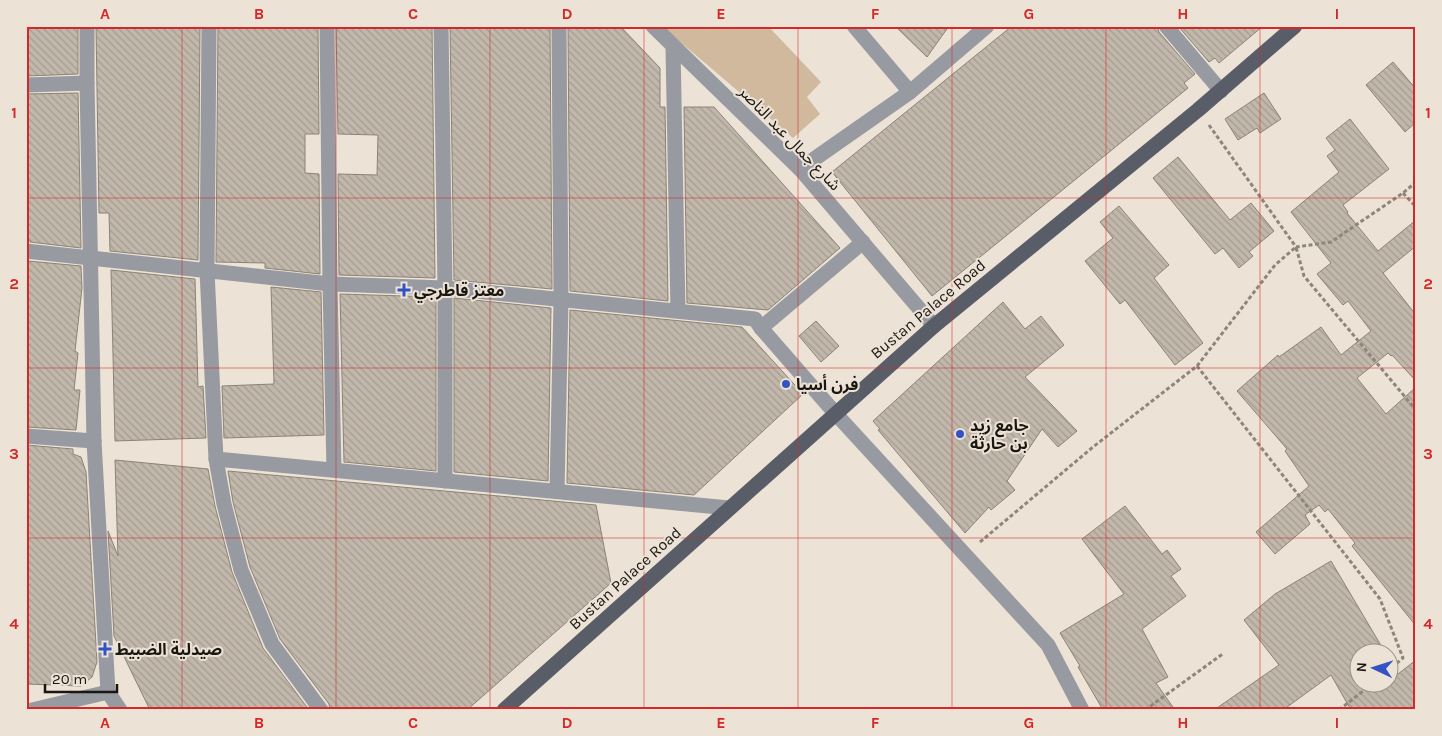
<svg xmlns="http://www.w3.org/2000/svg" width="1442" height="736" font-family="Karla,'Noto Sans Arabic',sans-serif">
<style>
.green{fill:#d0b99c}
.building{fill:url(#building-back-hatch);stroke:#8c8377}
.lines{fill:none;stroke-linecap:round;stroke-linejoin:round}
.path{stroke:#8d867d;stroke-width:3;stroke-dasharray:4 2.5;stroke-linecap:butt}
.minor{stroke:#979aa0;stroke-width:15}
.major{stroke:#595d67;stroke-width:15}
.grid{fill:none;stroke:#d62828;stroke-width:1;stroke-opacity:0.55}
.poi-dot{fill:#3352c3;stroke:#ece2d5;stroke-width:2}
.labels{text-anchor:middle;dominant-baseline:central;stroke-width:4;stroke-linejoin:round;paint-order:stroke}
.street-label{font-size:16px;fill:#1a1612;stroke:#ece2d5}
.poi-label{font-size:16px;font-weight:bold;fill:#1a1612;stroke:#ece2d5;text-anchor:start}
.neatline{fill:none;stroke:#d62828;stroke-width:2}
.grid-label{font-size:16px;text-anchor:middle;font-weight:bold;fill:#d62828}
</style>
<defs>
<pattern id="building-back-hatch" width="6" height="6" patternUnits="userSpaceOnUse" patternTransform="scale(1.25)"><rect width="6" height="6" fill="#c1b7ab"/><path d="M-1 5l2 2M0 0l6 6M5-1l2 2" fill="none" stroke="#a59d92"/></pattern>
</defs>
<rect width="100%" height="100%" fill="#ece2d5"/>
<path class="green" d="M665,26h103l53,56 -14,15 13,17 -27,24 -129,-110z"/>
<g class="building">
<path d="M26,26h52v48l-52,2z"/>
<path d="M96,26h104l-2,234 -88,-9 -1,-38h-10z"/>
<path d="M218,26h100l1,108h-14v39l14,1 1,100 -55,-6v-5l-49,-1z"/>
<path d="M336,26h96l3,252 -96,-3 -1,-101 39,1 1,-40 -40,-1z"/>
<path d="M450,26h100l2,263 -98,-9z"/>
<path d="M568,26h52l40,42v39h5l3,194 -98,-10z"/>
<path d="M895,26h54l-22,31z"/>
<path d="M1012,26h145l2,6 36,42 -11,9 4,5 -256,208 -100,-124z"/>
<path d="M1178,26h85l-44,37 -4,-5 -6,4z"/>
<path d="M1393,62l23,27v33l-11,10 -39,-47z"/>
<path d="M78,93l3,155 -51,-6v-2h-4v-146z"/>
<path d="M1264,93l17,26 -21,14 -3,-5 -19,12 -13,-21z"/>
<path d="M684,107h30l126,141 -72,62 -81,-7z"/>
<path d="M1350,119l39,50 -46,36 5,7 -1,1 31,38 38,-31v26l-33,27 33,42v66l-24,-26 -1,1 -3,-3 -31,25 29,36 30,-27v239l-64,-80 3,-3 -27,-34 -3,3 -6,-7 -14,10 5,9 -35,30 -19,-22 53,-46 -24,-35 2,-2 -50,-58 41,-36 1,2 42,-30 20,28 30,-24 -23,-30 -5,4 -26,-31 14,-11 -40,-51 48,-40 -12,-16 8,-6 -9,-12z"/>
<path d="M1178,157l52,63 21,-17 23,28 -25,21 4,4 -14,12 -16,-20 -8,6 -62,-76z"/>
<path d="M1119,206l50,59 -15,13 49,65 -28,22 -50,-65 -5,4 -35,-43 28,-23 -13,-16z"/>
<path d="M28,261l53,5 1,22 -7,63 3,2 -4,37h6l-4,40 -50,-3v-146z"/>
<path d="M111,270l84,9 3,108 5,-1 3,52 -91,3z"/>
<path d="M271,287l50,5 3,143 -100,3 -2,-52 52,-2z"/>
<path d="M340,294l96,3v174l-92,-9z"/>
<path d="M454,298l97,10 -3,173 -94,-9z"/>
<path d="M1003,302l22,27 16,-13 23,29 -39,32 52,54 -19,16 -16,-18 -35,52 8,9 -24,20 -2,-3 -24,26 -87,-103 2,-1 -7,-8z"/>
<path d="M570,310l172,17 61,67 -109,101 -127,-12z"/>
<path d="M816,321l23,25 -18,16 -22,-26z"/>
<path d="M26,445l47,4v5l8,3 5,15 11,190 -5,15 -11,9 -55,-2z"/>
<path d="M115,460l93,9 7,37 17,66 31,76 46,62h-159l-36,-74 -6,-105 10,25z"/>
<path d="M228,471l368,34 15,78 -144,127h-137l-1,-6 -49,-65 -30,-72 -17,-65z"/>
<path d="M1125,506l37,48 5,-4 14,19 -10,7 15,20 -44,33 26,48 -12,6 19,27h-72l-25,-43 2,-1 -20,-33 64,-39 -42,-55z"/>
<path d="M1331,561l55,93h-26v30h30v-24l8,14 18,-14v50h-65l-20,-35 -48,35h-69l65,-45 -35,-45 31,-26z"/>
</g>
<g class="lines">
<g class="path">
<path d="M1209,125l87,122 35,-5 72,-49 13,-11"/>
<path d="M1403,193l13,14"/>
<path d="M1197,366l183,233 23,59 -13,11"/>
<path d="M980,542l113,-95 104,-81 78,-101 21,-18 8,29 112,134"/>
<path d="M1145,710l79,-57"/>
<path d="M1339,710l33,-26"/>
</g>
<g class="minor">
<path d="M87,26v57l7,358 14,251 12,18"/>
<path d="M209,26l-2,245 9,188 8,45 17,66 31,74 49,66"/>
<path d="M327,26l3,258 4,186"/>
<path d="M441,26l4,262v193"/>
<path d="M653,26l147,143 134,157"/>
<path d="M854,26l56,66"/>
<path d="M1166,26l55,65"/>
<path d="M673,47l5,264"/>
<path d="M26,85l61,-2"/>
<path d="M800,169l110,-77 77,-66"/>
<path d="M26,251l304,33 115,4 310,31 6,9 74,85 213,232 34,65"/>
<path d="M761,328l102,-86"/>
<path d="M26,436l68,5"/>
<path d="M216,459l513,49"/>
<path d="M557,491l4,-190 -2,-275"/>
<path d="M32,710l76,-18"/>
</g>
<path class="major" d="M504,710l430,-384 264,-216 97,-84"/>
</g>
<path class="grid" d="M182,26v684M336,26v684M490,26v684M644,26v684M798,26v684M952,26v684M1106,26v684M1260,26v684M26,198h1390M26,368h1390M26,538h1390"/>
<g class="poi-dot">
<path d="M401.5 282.5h5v5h5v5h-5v5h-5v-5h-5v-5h5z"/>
<circle cx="786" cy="384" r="5"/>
<circle cx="960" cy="434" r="5"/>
<path d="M102.5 641.5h5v5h5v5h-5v5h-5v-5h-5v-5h5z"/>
</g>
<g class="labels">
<g class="street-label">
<text transform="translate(790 138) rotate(46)">شارع جمال عبد الناصر</text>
<text transform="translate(928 309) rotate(-40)">Bustan Palace Road</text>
<text transform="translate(625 578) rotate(-42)">Bustan Palace Road</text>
</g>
<g class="poi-label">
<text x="414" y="290">معتز قاطرجي</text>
<text x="796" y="384">فرن أسيا</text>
<text x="970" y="425">جامع زيد<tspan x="970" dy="18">بن حارثة</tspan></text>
<text x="115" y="649">صيدلية الضبيط</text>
</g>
</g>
<rect width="1442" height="736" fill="none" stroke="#ece2d5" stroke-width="55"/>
<g transform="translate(1374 668) rotate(274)"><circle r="24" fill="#ece2d5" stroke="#989087"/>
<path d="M0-4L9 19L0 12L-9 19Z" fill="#3352c3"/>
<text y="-8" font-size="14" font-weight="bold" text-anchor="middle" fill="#1a1612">N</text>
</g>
<path d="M45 684v8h72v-8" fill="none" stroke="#1a1612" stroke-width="2.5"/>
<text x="52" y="684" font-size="15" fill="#1a1612" stroke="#ece2d5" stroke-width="4" paint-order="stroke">20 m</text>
<rect x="28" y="28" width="1386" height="680" class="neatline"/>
<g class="grid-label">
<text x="105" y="19">A</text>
<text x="259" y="19">B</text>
<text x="413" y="19">C</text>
<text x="567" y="19">D</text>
<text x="721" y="19">E</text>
<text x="875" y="19">F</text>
<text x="1029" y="19">G</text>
<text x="1183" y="19">H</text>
<text x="1337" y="19">I</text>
<text x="14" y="118">1</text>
<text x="1428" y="118">1</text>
<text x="14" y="289">2</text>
<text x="1428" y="289">2</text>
<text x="14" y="459">3</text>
<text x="1428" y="459">3</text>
<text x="14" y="629">4</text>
<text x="1428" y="629">4</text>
<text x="105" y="728">A</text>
<text x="259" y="728">B</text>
<text x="413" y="728">C</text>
<text x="567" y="728">D</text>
<text x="721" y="728">E</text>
<text x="875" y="728">F</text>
<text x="1029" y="728">G</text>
<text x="1183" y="728">H</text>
<text x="1337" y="728">I</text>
</g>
</svg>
